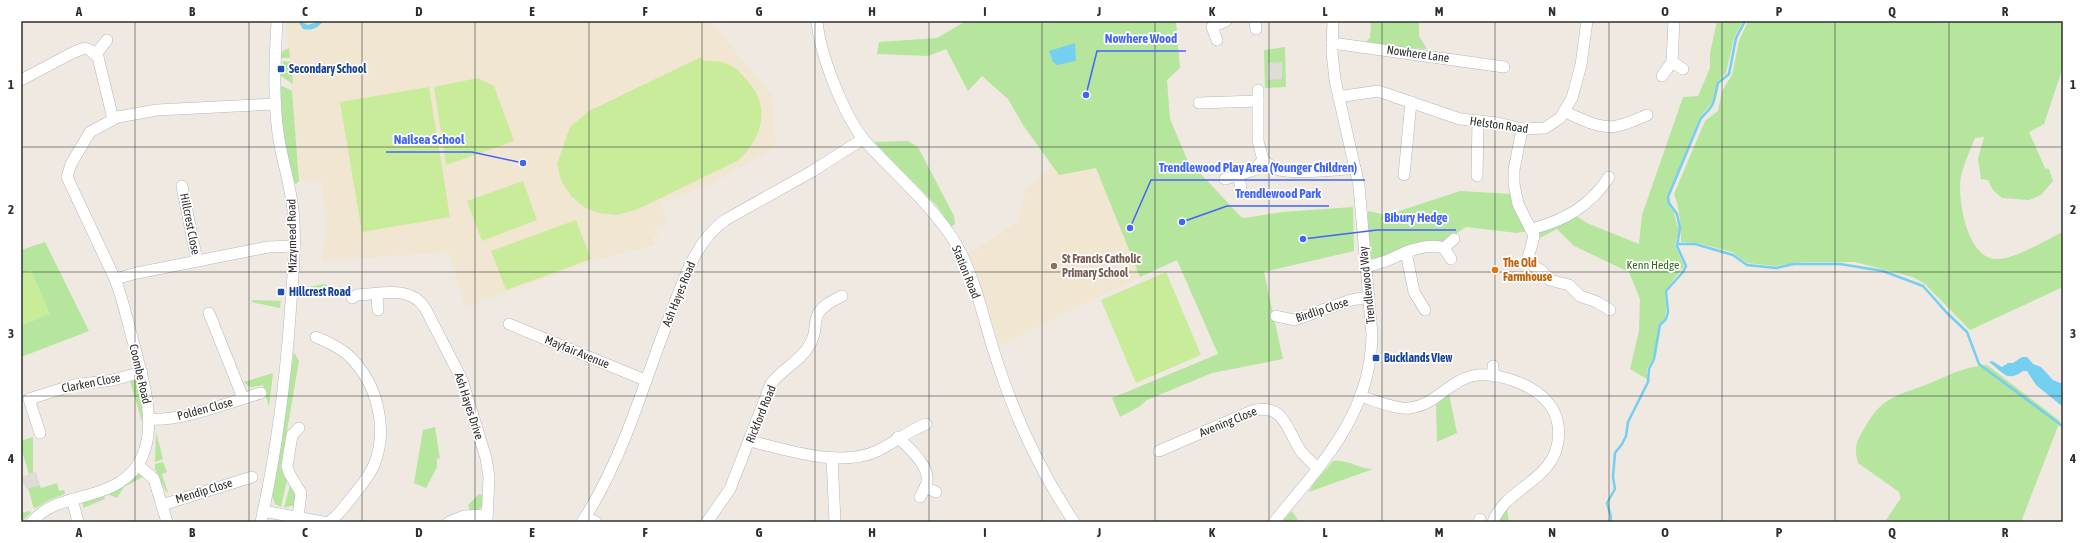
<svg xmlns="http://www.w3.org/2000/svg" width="2084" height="543" font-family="'Asap Condensed',sans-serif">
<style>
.education{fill:#f0e6d1}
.green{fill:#b6e59e}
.pitch{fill:#c9ec9a}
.plaza{fill:#dfdcd8}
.water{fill:#75cff0}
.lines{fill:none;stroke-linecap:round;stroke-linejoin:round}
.stream{stroke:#75cff0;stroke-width:2.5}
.minor-casing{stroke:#b4b7c1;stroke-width:12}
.minor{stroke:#fff;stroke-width:11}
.grid{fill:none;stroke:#2e2e2e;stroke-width:1;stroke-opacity:0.55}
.transit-dot{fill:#1a4fb4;stroke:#fff;stroke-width:1.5}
.education-dot{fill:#8d6e63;stroke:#fff;stroke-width:1.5}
.food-dot{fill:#e8710a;stroke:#fff;stroke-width:1.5}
.labels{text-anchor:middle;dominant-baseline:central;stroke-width:3.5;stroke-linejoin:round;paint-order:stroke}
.street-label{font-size:12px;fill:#2e2e2e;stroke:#fff}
.transit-label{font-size:12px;font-weight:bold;fill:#164399;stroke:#fff;text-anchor:start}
.education-label{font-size:12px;font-weight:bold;fill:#785e54;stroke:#fff;text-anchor:start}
.food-label{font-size:12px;font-weight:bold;fill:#c56008;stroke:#fff;text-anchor:start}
.park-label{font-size:12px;fill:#2c6e1b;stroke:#fff}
.leader{fill:none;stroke:#4264fb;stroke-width:1.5}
.callout-dot{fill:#4264fb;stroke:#fff;stroke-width:1.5}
.callout-label{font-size:13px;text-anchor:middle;font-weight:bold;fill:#4264fb;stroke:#fff;stroke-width:3.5;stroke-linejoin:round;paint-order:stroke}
.neatline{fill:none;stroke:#2e2e2e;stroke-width:1.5}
.grid-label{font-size:13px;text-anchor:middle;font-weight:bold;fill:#2e2e2e}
</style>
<rect width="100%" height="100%" fill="#efe9e1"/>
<g class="education">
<path d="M286,21h424l62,74 4,52 -68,39 -48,16 8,22 -13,4 3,8 -6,2 3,7 -62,16 -128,46 -17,-55 -126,9 4,-32 -4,-48h-22z"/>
<path d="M1053,167l6,8 37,-8 44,110 -140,68 -31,-91 48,-32 10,-35z"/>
</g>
<g class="green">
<path d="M966,21h210l4,47 -13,12 3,39 17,40 54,58 4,1 37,-6 71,-5 1,44 -90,21 19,87 -71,14 -65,27 -8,7 -19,10 -8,-19 106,-44 -41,-94 -37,17 -44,-109 -37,7 -36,-50 -15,-26 -26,-23 -14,15 -22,-42 -18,7 -51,-2 2,-12 58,-4z"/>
<path d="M1371,21h48v15l8,13 -51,-3 -10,-4 4,-4z"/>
<path d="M1717,21h26l-9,17 -8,35 -9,9 -3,18 -14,17 -33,80c1,8 6,11 8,19 1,5 1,8 4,12l-4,17 9,21 -19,25 1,20 -1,7 -6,7 -2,17 -4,16 -6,11v10l-17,-10 9,-38 1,-32 -11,-27 -55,-26 -17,-17 -19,10 -4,-9 41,-15 12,8 52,21 3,-29 41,-118 15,-1 12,-28v-15z"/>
<path d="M1748,21h315v46l-19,57 -15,8 16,36 4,1 4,12 -12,14 -12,5 -27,-2 -9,-8 -5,-10 -7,-1 -3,-20 6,-22 -9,1c-5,12 -11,26 -14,38 -4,21 5,81 34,83 20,1 50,-19 68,-27v55l-93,43 -45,-46 -12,-7 -58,-15h-52l-28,4 -28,-3 -15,-11 -35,-9 -16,-1c0,-17 -1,-32 -7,-48l31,-73 13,-10 4,-20 10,-16 7,-34z"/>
<path d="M1285,47l1,40 -21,1 -1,-38z"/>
<path d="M289,48l1,10h-10l3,-7z"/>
<path d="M283,61l8,1 2,22 -14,-9v-4h3z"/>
<path d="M280,85l12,6 7,90 -3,3 -2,-2 -11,-47z"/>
<path d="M908,141l10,6 36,69 1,8 -4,3 -14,-21 -63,-64z"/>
<path d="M1460,191l52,3 16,37 -11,2 -51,-6 -24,16 -63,17 -7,-1 -4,-4v-44l19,4z"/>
<path d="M45,242l44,89 -68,26v-107z"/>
<path d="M325,284l13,10 -32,-1 2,-6z"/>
<path d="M252,300l29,1 -1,7 -28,-6z"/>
<path d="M294,352l5,9 -17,99 1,13 4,7 -6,27 -6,-3 -3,-9z"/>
<path d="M1987,365l73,56 -39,101h-139l4,-2 15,-22 -2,-6 -41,-29c-4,-15 -2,-21 6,-34 20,-37 38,-33 71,-48 18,-8 33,-15 52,-16z"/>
<path d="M273,373l-4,34 -6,-22c-8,2 -14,4 -19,-3z"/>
<path d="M135,380l4,3 4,24 -1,15 -12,-41z"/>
<path d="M1449,394l8,39 -20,9 -1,-37z"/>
<path d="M435,427l5,32 -3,-1v9l-11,21 -12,-5 9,-53z"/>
<path d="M156,432l7,27 -8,3z"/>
<path d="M33,437v36l-4,1 -8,-26v-7z"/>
<path d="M1333,461c14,-2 27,8 40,8l-64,23 5,-9z"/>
<path d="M163,462l4,10 -5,2 6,19 -3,-3 -10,-21v-5z"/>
<path d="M137,473l6,4 -19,10 -7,11 -12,-5z"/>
<path d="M291,481l6,11 -3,13 -10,3z"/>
<path d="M57,483l2,8 5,-1 1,4 -16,6 -15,9 -6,-21 12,-3 1,3z"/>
<path d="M479,494l6,2 -2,10 -7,5 -5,1 -3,-7z"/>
<path d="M104,496l1,3 -22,9v-7z"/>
<path d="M1507,508l2,14h-11z"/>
<path d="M30,511l1,2 -10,9v-9z"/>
<path d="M1292,511l7,11h-17z"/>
</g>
<g class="pitch">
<path d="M701,57l3,4c6,0 15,0 21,2 9,3 14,8 20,15 26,27 19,57 -6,82l-101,49 -21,6 -18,-2 -15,-6 -13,-11 -10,-16 -4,-16 13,-37 19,-16z"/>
<path d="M478,78l16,8 20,55 -68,24 -12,-78z"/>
<path d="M429,87l21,130 -88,15 -22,-130z"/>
<path d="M523,181l14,39 -55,21 -15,-40z"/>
<path d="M576,220l15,39 -85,31 -15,-39z"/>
<path d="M31,270l19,44 -29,12v-52z"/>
<path d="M1166,272l35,83 -65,28 -35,-83z"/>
</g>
<g class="plaza">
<path d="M1282,62v17l-14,1v-17z"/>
<path d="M36,472l4,13 -14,4 -5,-12z"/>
</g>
<g class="water">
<path d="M298,21h3l6,4 16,-4c-5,7 -11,10 -20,8z"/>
<path d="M1075,43l1,18 -19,4 -4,-3 -4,-11z"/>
<path d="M2022,357h5l6,7 8,3 12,13 10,4v23l-27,-22 -9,-14h-4c-16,12 -20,1 -34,-9l3,-1 10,6 6,-4h5z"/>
</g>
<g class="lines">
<g class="stream">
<path d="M1677,244h18l38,11 14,10 29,3 18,-4h46l43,7 40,15 24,27 20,19 12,32 82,61"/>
<path d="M1610,522l1,-5 -4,-14 8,-14 -2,-12 2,-24 7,-9 4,-8 2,-14 20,-40 1,-13 5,-10 6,-34 6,-6 2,-7 -2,-21 17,-19 3,-6 -9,-20 3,-18 -3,-14 -8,-11 -1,-6 33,-79c16,-16 12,-15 17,-35l11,-9 7,-36 9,-17"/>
</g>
<defs>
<g id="minor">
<path d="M817,21c3,34 26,92 47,119 28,31 72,69 92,104 21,36 29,84 43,123 18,55 43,107 75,155"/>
<path d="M1255,21l1,8"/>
<path d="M1217,40l-5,-13 14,-6"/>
<path d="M1332,43l172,24"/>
<path d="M96,54l11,-14"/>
<path d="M1672,62l2,-41"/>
<path d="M1662,76l10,-14 11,7"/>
<path d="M21,80l53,-28 11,-4 5,2 8,7 15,62"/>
<path d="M1338,97l40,-6 82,28 38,4 24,6 23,-1 15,-10 12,-20 9,-33 6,-44"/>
<path d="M1258,101v-11"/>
<path d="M1199,103l59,-2v40l5,19c5,4 10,8 16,10 17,4 58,0 76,-2"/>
<path d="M275,104l-118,6 -39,7 -28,15 -19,32 -4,13 48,102 22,-6 131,-26 26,-1"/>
<path d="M1565,112c15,6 35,18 52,14 10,-2 21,-7 30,-11"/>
<path d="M1522,129l-8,41v14l4,20 16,32 -7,26 15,9 8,9 19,5 11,11 17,6 13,8"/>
<path d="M1238,175l3,12"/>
<path d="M1404,175l7,-73"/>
<path d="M1477,176l1,-55"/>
<path d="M1225,179l29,-9 9,-10"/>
<path d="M182,186l15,75"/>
<path d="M1532,229c33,-9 57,-22 77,-52"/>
<path d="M1444,248l10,-9"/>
<path d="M1406,252c12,-4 25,-8 38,-4l7,11"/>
<path d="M1366,267l20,-6 20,-9 8,40 11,18"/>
<path d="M377,294l1,16"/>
<path d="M352,298l5,-3c24,-1 53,-10 68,13l37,72 24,78 3,19 -2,45"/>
<path d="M209,313l34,85"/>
<path d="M1276,316l18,4 57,-20 18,-3"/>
<path d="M509,324l136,56"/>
<path d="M316,337c12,5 23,10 32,18 29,27 41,73 26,110 -5,12 -14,22 -22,32 -7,9 -14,19 -23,25"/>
<path d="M1493,376v-10"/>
<path d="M1360,396c14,4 37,14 50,12 25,-3 38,-26 62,-32 23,-5 62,8 77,28 10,12 12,31 7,46 -10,32 -52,41 -63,72"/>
<path d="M149,419c31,3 81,-17 112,-26"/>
<path d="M40,433l-11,-34 45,-14 39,-5 29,-8"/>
<path d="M898,437c10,11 32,28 29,45 -1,5 -5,11 -7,15"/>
<path d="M750,441c37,9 90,27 127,10 17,-8 31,-20 49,-27"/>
<path d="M1159,451l93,-40c32,-9 35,19 48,39 5,7 12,13 18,18"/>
<path d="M832,457l3,65"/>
<path d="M138,465l16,14 13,43"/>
<path d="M925,487l11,5"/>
<path d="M72,499l6,23"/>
<path d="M162,505l90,-28"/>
<path d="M263,511l60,11"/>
<path d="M298,517l3,-24 -12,-20 -2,-7 5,-31 7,-7"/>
<path d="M585,517l11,5"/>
<path d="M32,522c20,-24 52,-22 79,-35 59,-27 34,-99 22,-146 -6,-21 -10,-42 -18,-62"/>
<path d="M261,522c15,-68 24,-137 29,-206 2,-31 6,-63 4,-94 -1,-31 -12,-59 -16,-89 -5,-37 -3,-75 -1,-112"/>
<path d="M449,522l15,-6 23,-1"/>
<path d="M582,522c18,-27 32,-57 44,-87 16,-40 29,-82 45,-122 13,-34 24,-71 54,-93l86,-48 52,-33"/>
<path d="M707,522l23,-33 41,-105c10,-14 26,-21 36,-35 18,-25 -6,-34 35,-53"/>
<path d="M1274,522c47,-57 97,-108 98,-187l-13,-149 -24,-106 -3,-28 1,-31"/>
<path d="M1479,522l1,-3"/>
</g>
</defs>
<use href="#minor" class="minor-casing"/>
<use href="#minor" class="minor"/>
</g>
<path class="grid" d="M135,21v501M249,21v501M362,21v501M475,21v501M589,21v501M702,21v501M815,21v501M929,21v501M1042,21v501M1155,21v501M1269,21v501M1382,21v501M1495,21v501M1609,21v501M1722,21v501M1835,21v501M1949,21v501M21,147h2042M21,272h2042M21,396h2042"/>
<g class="transit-dot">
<rect x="277" y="65" width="8" height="8" rx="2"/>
<rect x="277" y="288" width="8" height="8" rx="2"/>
<rect x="1372" y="354" width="8" height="8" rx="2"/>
</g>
<circle class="education-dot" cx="1054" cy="266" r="4"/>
<circle class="food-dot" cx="1495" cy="270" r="4"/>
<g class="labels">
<g class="street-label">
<text transform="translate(1418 54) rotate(8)">Nowhere Lane</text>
<text transform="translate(1499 125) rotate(8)">Helston Road</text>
<text transform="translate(190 224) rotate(79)">Hillcrest Close</text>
<text transform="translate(292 236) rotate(-91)">Mizzymead Road</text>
<text transform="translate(966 272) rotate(68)">Station Road</text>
<text transform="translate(1367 285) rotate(-96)">Trendlewood Way</text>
<text transform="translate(679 294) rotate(-68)">Ash Hayes Road</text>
<text transform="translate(1322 310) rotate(-18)">Birdlip Close</text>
<text transform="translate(577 352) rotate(22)">Mayfair Avenue</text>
<text transform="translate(140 374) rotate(77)">Coombe Road</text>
<text transform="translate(91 383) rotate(-11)">Clarken Close</text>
<text transform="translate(469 406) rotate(72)">Ash Hayes Drive</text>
<text transform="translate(205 409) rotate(-15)">Polden Close</text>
<text transform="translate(761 414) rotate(-68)">Rickford Road</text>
<text transform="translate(1228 422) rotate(-22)">Avening Close</text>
<text transform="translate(204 491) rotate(-17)">Mendip Close</text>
</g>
<g class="transit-label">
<text x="289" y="69">Secondary School</text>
<text x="289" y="292">Hillcrest Road</text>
<text x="1384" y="358">Bucklands View</text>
</g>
<g class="education-label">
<text x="1062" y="259">St Francis Catholic<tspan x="1062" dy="14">Primary School</tspan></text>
</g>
<g class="food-label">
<text x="1503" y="263">The Old<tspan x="1503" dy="14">Farmhouse</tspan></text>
</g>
<g class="park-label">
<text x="1653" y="265">Kenn Hedge</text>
</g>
</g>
<path class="leader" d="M1086 95L1097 51H1186M523 163L472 152H386M1130 228L1151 180H1365M1182 222L1227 206H1329M1303 239L1377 230H1456"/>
<g class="callout-dot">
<circle cx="1086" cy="95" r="4"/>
<circle cx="523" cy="163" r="4"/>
<circle cx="1130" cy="228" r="4"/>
<circle cx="1182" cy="222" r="4"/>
<circle cx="1303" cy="239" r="4"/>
</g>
<g class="callout-label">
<text x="1141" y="43">Nowhere Wood</text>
<text x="429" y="144">Nailsea School</text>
<text x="1258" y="172">Trendlewood Play Area (Younger Children)</text>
<text x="1278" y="198">Trendlewood Park</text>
<text x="1416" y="222">Bibury Hedge</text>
</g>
<rect width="2084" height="543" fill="none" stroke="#ffffff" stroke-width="44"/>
<rect x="22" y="22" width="2040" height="499" class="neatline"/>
<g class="grid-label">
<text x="79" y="16">A</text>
<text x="192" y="16">B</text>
<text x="305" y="16">C</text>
<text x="419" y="16">D</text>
<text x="532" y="16">E</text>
<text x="645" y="16">F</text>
<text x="759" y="16">G</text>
<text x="872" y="16">H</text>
<text x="985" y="16">I</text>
<text x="1099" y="16">J</text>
<text x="1212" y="16">K</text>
<text x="1325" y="16">L</text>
<text x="1439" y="16">M</text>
<text x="1552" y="16">N</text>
<text x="1665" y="16">O</text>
<text x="1779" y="16">P</text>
<text x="1892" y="16">Q</text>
<text x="2005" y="16">R</text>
<text x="11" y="89">1</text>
<text x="2073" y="89">1</text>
<text x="11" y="214">2</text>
<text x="2073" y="214">2</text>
<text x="11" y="338">3</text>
<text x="2073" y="338">3</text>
<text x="11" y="463">4</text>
<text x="2073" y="463">4</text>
<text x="79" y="537">A</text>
<text x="192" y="537">B</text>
<text x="305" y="537">C</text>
<text x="419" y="537">D</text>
<text x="532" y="537">E</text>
<text x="645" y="537">F</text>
<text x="759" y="537">G</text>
<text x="872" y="537">H</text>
<text x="985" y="537">I</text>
<text x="1099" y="537">J</text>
<text x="1212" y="537">K</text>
<text x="1325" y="537">L</text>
<text x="1439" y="537">M</text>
<text x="1552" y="537">N</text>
<text x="1665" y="537">O</text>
<text x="1779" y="537">P</text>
<text x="1892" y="537">Q</text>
<text x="2005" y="537">R</text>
</g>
</svg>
